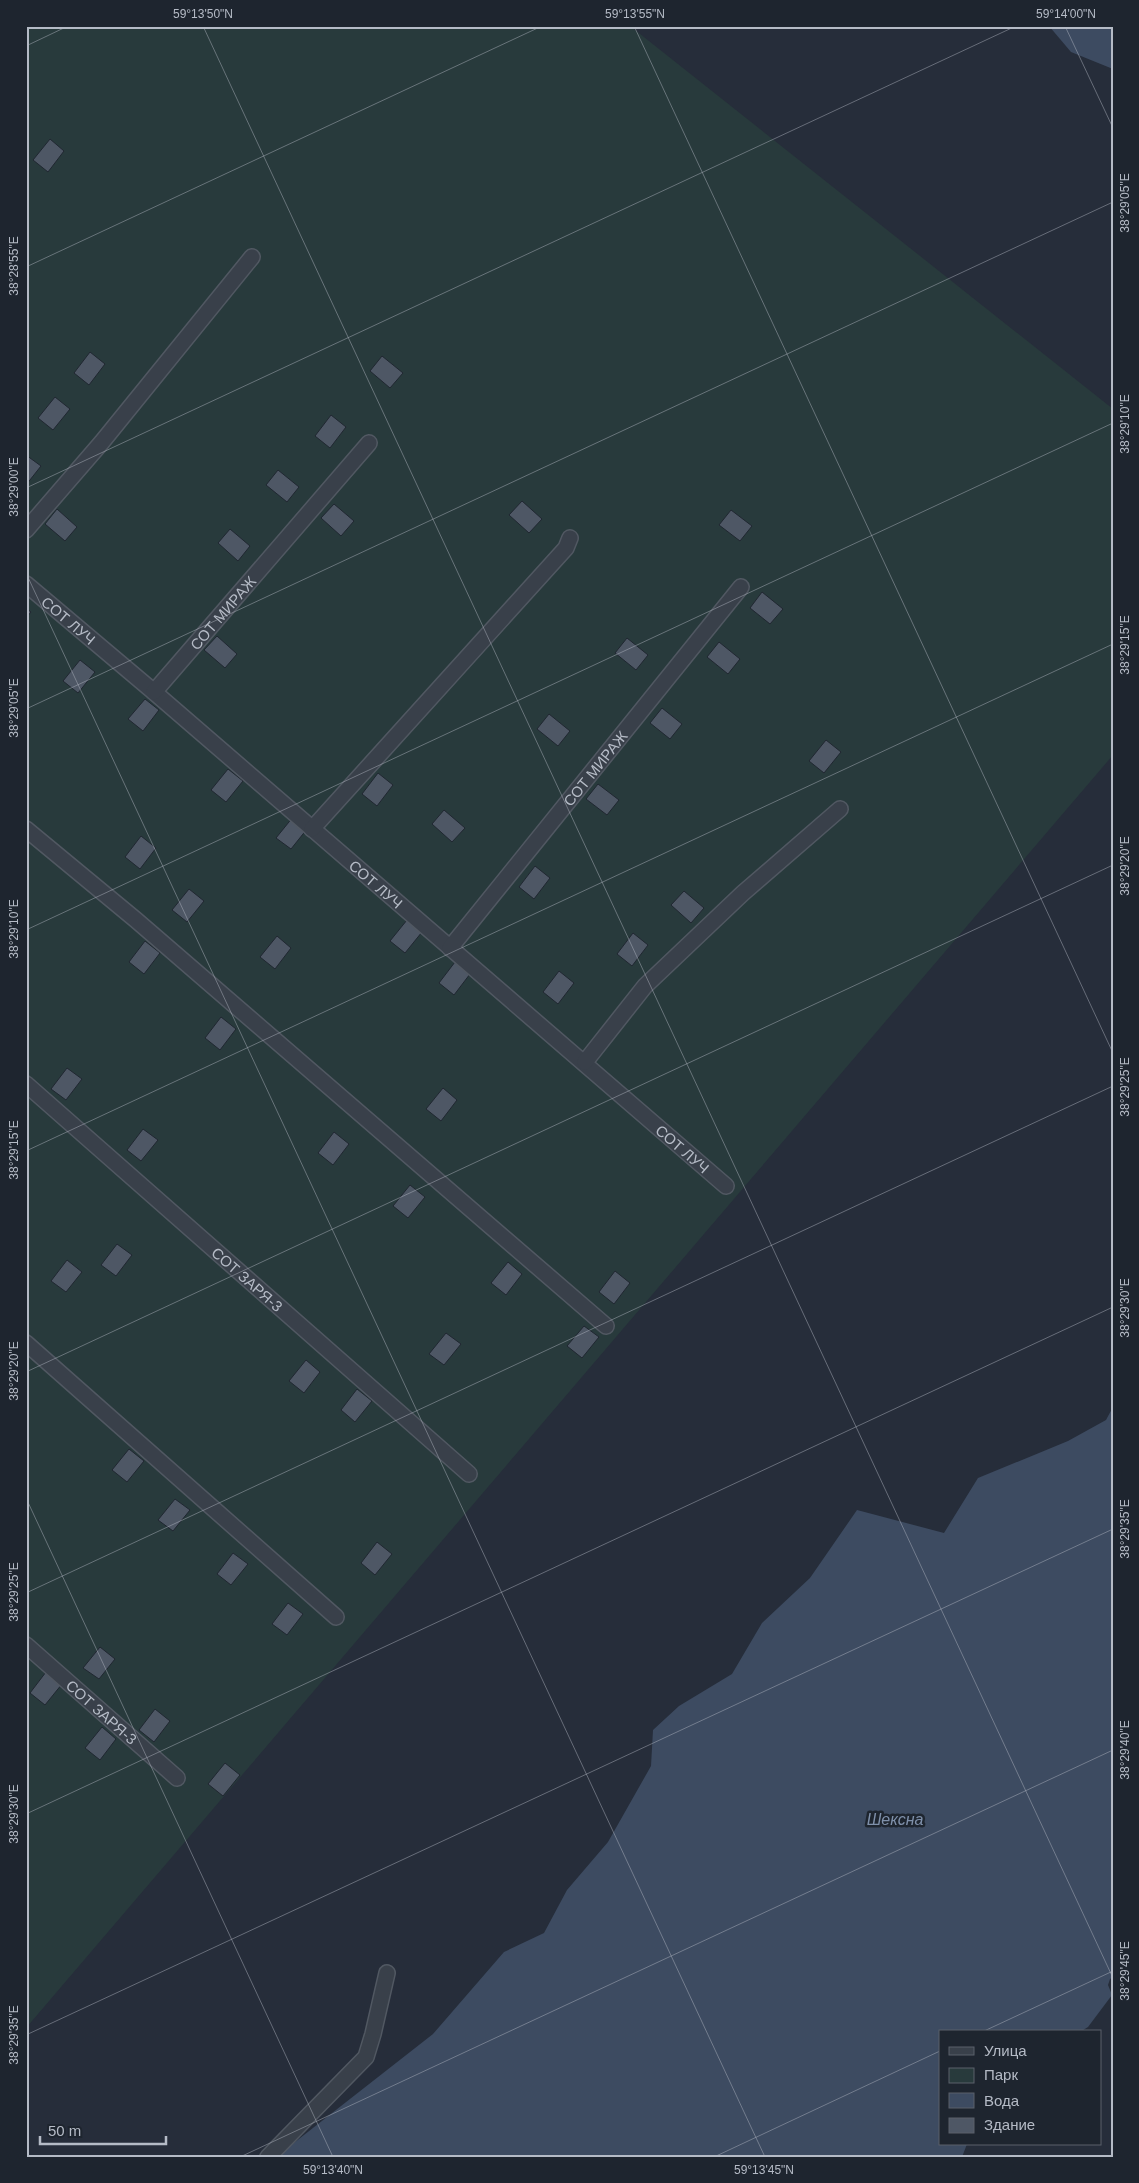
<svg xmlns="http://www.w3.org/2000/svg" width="1139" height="2183" font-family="Helvetica,sans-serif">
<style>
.green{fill:#283a3c}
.water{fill:#3d4b61}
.building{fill:#4e5765;stroke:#202731}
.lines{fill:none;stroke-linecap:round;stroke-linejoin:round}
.minor-casing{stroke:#515862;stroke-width:18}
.minor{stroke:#39404a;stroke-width:15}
.ticks{fill:none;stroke:#b5bbc6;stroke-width:1;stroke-opacity:0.45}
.labels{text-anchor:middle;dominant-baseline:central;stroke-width:5;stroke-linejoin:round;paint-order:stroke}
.street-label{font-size:15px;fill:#b5bbc6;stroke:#1e252f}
.water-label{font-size:16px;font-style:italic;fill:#7f90aa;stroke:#1e252f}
.neatline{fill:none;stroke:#b5bbc6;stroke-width:2}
.ticks-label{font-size:12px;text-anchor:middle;fill:#b5bbc6}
</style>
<rect width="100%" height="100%" fill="#262d3a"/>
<path class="green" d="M26,26h604l483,383v346l-1087,1273z"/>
<g class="water">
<path d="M1049,26h64v43l-42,-17z"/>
<path d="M1113,1407v570l-3,2 -2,6 4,10 -24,32 -8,5h-140v112h27l-5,13h-683l2,-4 152,-119 71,-82 40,-19 23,-43 41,-48 43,-76 2,-36 26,-24 53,-32 30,-51 48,-45 47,-68 87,23 34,-55 90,-37 38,-21z"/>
</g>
<g class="building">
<path d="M50,139l14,12 -16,21 -15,-12z"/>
<path d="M90,352l15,12 -16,21 -15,-12z"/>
<path d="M382,356l21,17 -13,15 -20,-17z"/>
<path d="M55,397l15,12 -17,21 -15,-12z"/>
<path d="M331,415l15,12 -16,21 -15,-12z"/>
<path d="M26,455l15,11 -15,19z"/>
<path d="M278,470l21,17 -12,15 -21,-17z"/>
<path d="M522,501l20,18 -13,14 -20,-18z"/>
<path d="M334,504l20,17 -13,15 -20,-18z"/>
<path d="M57,509l20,18 -12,14 -20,-17z"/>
<path d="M731,510l21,16 -12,15 -21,-16z"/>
<path d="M230,529l20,17 -12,15 -20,-18z"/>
<path d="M762,592l21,17 -13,15 -20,-16z"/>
<path d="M26,608l5,4 -5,6z"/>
<path d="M217,636l20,18 -12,14 -21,-18z"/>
<path d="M627,638l21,17 -12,15 -21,-17z"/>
<path d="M719,642l21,17 -12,15 -21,-17z"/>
<path d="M80,660l15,12 -17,21 -15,-12z"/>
<path d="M145,699l14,11 -16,21 -15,-12z"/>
<path d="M662,708l20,16 -12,15 -20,-16z"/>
<path d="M549,714l21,17 -12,15 -21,-17z"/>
<path d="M826,740l15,12 -17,21 -15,-12z"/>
<path d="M228,769l15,12 -17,21 -15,-12z"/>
<path d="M378,773l15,12 -16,21 -15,-12z"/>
<path d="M598,784l21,16 -12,15 -21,-16z"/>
<path d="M444,810l21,18 -13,14 -20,-18z"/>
<path d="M293,817l14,12 -16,20 -15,-11z"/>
<path d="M141,836l15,12 -16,21 -15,-12z"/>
<path d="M535,866l15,12 -16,21 -15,-12z"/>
<path d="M189,889l15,12 -17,21 -15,-12z"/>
<path d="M684,891l20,17 -13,15 -20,-18z"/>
<path d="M407,920l15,12 -17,21 -15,-12z"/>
<path d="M633,933l15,12 -16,21 -15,-12z"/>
<path d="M277,936l14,12 -16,21 -15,-12z"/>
<path d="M145,941l15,12 -16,21 -15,-12z"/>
<path d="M455,962l15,12 -16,21 -15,-12z"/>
<path d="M559,971l15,12 -16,21 -15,-12z"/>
<path d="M221,1017l15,12 -16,21 -15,-12z"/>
<path d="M67,1068l15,11 -16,21 -15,-11z"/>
<path d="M443,1088l14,12 -16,21 -15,-12z"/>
<path d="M143,1129l15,11 -17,21 -14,-11z"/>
<path d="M334,1132l15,12 -16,21 -15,-12z"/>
<path d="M410,1185l15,12 -17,21 -15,-12z"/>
<path d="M117,1244l15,11 -16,21 -15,-11z"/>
<path d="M67,1260l15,12 -16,20 -15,-11z"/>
<path d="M508,1262l14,12 -16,21 -15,-12z"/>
<path d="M615,1271l15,12 -16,21 -15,-12z"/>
<path d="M584,1326l15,11 -17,21 -15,-12z"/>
<path d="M446,1333l15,11 -17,21 -15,-11z"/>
<path d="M306,1360l14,12 -16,21 -15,-12z"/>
<path d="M357,1389l15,12 -17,21 -14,-12z"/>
<path d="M129,1449l15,12 -17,21 -15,-12z"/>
<path d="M175,1499l15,11 -17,21 -15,-11z"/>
<path d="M377,1542l15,12 -17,21 -14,-12z"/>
<path d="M233,1553l15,11 -17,21 -14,-11z"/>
<path d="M288,1603l15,11 -16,21 -15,-11z"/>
<path d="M100,1647l15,12 -16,20 -16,-11z"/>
<path d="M46,1672l16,12 -17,21 -15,-12z"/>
<path d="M155,1709l15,12 -16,21 -15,-12z"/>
<path d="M102,1727l14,12 -16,21 -15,-12z"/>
<path d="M225,1763l15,12 -17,21 -15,-12z"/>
</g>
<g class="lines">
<defs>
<g id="minor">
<path d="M26,530l76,-88 150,-185"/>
<path id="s1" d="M26,584l128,108 572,494"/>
<path id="s2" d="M154,692l215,-249"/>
<path d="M26,829l110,91 470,406"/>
<path d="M312,829l254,-281 4,-10"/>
<path id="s3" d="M450,948l291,-361"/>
<path d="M585,1062l60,-76 98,-93 97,-84"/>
<path id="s4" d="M26,1084l443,390"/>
<path d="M26,1343l310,274"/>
<path id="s5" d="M26,1645l151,133"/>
<path d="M268,2157l98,-100 7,-23 14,-61"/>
</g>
</defs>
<use href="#minor" class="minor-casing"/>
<use href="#minor" class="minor"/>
</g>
<path class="ticks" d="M203,26l910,1952M634,26l479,1027M1065,26l48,102M26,46l42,-20M26,267l516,-241M26,488l990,-462M26,573l739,1584M26,709l1087,-507M26,930l1087,-507M26,1151l1087,-507M26,1372l1087,-507M26,1498l307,659M26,1593l1087,-507M26,1814l1087,-507M982,2032l131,-61M26,2035l1087,-506M240,2157l873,-407M714,2157l226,-106"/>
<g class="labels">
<g class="street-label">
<text stroke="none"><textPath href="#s2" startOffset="105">СОТ МИРАЖ</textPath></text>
<text stroke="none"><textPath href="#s1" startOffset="56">СОТ ЛУЧ</textPath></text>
<text stroke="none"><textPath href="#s3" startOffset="231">СОТ МИРАЖ</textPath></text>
<text stroke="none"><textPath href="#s1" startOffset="461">СОТ ЛУЧ</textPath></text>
<text stroke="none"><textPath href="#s1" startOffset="866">СОТ ЛУЧ</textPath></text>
<text stroke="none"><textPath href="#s4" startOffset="295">СОТ ЗАРЯ-3</textPath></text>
<text stroke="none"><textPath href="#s5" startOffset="101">СОТ ЗАРЯ-3</textPath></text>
</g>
<g class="water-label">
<text x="895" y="1819">Шексна</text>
</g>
</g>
<rect width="1139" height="2183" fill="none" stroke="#1e252f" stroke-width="55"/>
<rect x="939" y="2030" width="162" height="115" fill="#1e252f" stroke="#5a616b"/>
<rect x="949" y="2047" width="25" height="8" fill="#39404a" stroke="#5a616b"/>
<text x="984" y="2056" font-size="15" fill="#b5bbc6">Улица</text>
<rect x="949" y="2068" width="25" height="15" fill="#283a3c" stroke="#5a616b"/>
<text x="984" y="2080" font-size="15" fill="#b5bbc6">Парк</text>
<rect x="949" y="2093" width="25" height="15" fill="#3d4b61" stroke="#5a616b"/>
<text x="984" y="2106" font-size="15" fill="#b5bbc6">Вода</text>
<rect x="949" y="2118" width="25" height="15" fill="#4e5765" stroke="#5a616b"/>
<text x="984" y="2130" font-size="15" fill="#b5bbc6">Здание</text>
<path d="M40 2136v8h126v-8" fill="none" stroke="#b5bbc6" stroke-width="2.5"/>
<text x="48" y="2136" font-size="15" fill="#b5bbc6" stroke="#1e252f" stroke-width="4" paint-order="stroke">50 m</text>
<rect x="28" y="28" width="1084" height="2128" class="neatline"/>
<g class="ticks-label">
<text x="203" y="18">59°13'50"N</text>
<text x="635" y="18">59°13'55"N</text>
<text x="1066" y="18">59°14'00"N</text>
<text transform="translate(1125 203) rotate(-90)" y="4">38°29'05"E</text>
<text transform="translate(14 266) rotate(-90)" y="4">38°28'55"E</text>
<text transform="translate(1125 424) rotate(-90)" y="4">38°29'10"E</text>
<text transform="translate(14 487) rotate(-90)" y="4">38°29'00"E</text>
<text transform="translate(1125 645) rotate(-90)" y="4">38°29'15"E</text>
<text transform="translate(14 708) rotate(-90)" y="4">38°29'05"E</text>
<text transform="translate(1125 866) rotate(-90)" y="4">38°29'20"E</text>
<text transform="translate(14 929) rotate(-90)" y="4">38°29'10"E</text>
<text transform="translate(1125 1087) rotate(-90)" y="4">38°29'25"E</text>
<text transform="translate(14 1150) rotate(-90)" y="4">38°29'15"E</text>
<text transform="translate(1125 1308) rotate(-90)" y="4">38°29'30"E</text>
<text transform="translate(14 1371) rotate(-90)" y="4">38°29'20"E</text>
<text transform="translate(1125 1529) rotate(-90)" y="4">38°29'35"E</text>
<text transform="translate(14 1592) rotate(-90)" y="4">38°29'25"E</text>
<text transform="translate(1125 1750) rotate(-90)" y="4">38°29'40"E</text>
<text transform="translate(14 1814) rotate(-90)" y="4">38°29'30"E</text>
<text transform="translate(1125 1971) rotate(-90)" y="4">38°29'45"E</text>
<text transform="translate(14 2035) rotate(-90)" y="4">38°29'35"E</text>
<text x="333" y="2174">59°13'40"N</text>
<text x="764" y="2174">59°13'45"N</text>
</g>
</svg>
